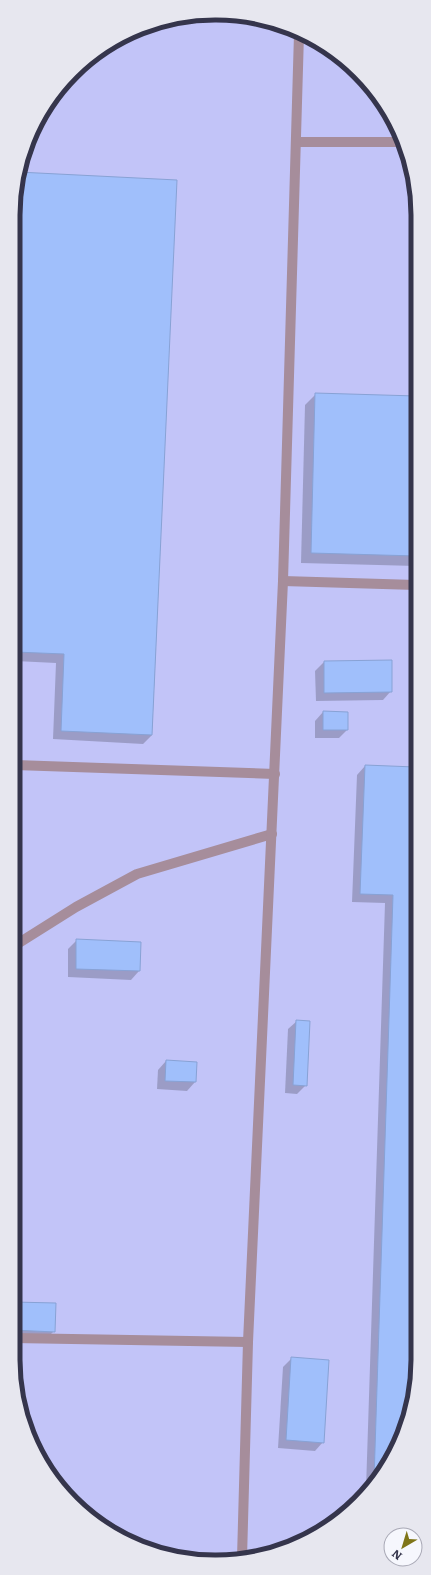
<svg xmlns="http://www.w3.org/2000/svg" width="431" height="1575" font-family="Literata,serif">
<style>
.built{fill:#c2c4f8}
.shadow{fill:#0003}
.building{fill:#a0bffb;stroke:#88a2d5}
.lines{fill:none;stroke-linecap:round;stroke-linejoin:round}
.minor{stroke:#a68d9b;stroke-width:10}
.rim{fill:none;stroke:#35354c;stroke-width:5}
</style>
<rect width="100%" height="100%" fill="#d1d3f6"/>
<path class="built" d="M176,17h79l62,23 51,42 34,56 14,51 -2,1210 -23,62 -52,59 -71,35 -66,7 -76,-21 -63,-48 -35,-56 -15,-77 4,-1184 30,-73 56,-56z"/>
<g class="shadow">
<path d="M18,173l158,8 -24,554 -9,9 -90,-5 3,-76 -41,-2 2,-485z"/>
<path d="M416,248v70l-7,-1 2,-64z"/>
<path d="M316,394l100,3v169l-115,-3 4,-158z"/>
<path d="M324,662l67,29 -8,9 -67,1 -1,-30z"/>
<path d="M323,712l24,18 -8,8h-24v-17z"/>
<path d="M365,766l50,2 -1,631 -23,62 -25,28 19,-586 -33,-1 5,-127z"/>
<path d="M77,940l62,31 -8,9 -63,-3v-28z"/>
<path d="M297,1021l9,64 -9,9 -12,-1 3,-64z"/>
<path d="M166,1061l30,2 -1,19 -8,9 -30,-2 1,-19z"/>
<path d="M13,1303l41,28 -9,9 -32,-1z"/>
<path d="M292,1358l31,84 -8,9 -37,-3 5,-81z"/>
</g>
<g class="building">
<path d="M18,172l159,8 -25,555 -91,-4 3,-77 -49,-2 2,-476z"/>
<path d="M315,393l101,3v160l-105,-3z"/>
<path d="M392,660v32l-68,1v-32z"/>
<path d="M323,711l25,1v18h-25z"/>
<path d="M365,765l50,2 -1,632 -23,62 -17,19 19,-585 -33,-1z"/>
<path d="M76,939l65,3 -1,29 -64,-2z"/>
<path d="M296,1020l14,1 -3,65 -14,-1z"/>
<path d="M166,1060l31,2 -1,20 -31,-1z"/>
<path d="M13,1302l43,1 -1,29 -42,-2z"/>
<path d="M291,1357l38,3 -5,83 -38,-3z"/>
</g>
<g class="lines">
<g class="minor">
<path d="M296,142h108"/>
<path d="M283,581l133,4"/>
<path d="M15,765l260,9"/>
<path d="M14,946l62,-39 61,-33 135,-40"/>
<path d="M13,1338l235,4"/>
<path d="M242,1558l6,-216 35,-761 16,-547"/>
</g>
</g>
<path d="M0 0H431V1575H0ZM215 20H216A195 195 0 0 1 411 215V1360A195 195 0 0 1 216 1555H215A195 195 0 0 1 20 1360V215A195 195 0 0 1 215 20Z" fill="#e7e7ef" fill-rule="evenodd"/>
<path class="rim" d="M215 20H216A195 195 0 0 1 411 215V1360A195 195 0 0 1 216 1555H215A195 195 0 0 1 20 1360V215A195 195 0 0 1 215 20Z"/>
<g transform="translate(403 1547) rotate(218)"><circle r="19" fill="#f6f7fd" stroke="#a9a9b6"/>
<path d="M0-3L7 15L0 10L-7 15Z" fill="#7f7518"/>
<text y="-6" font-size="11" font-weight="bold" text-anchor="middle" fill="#35354c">N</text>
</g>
</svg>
